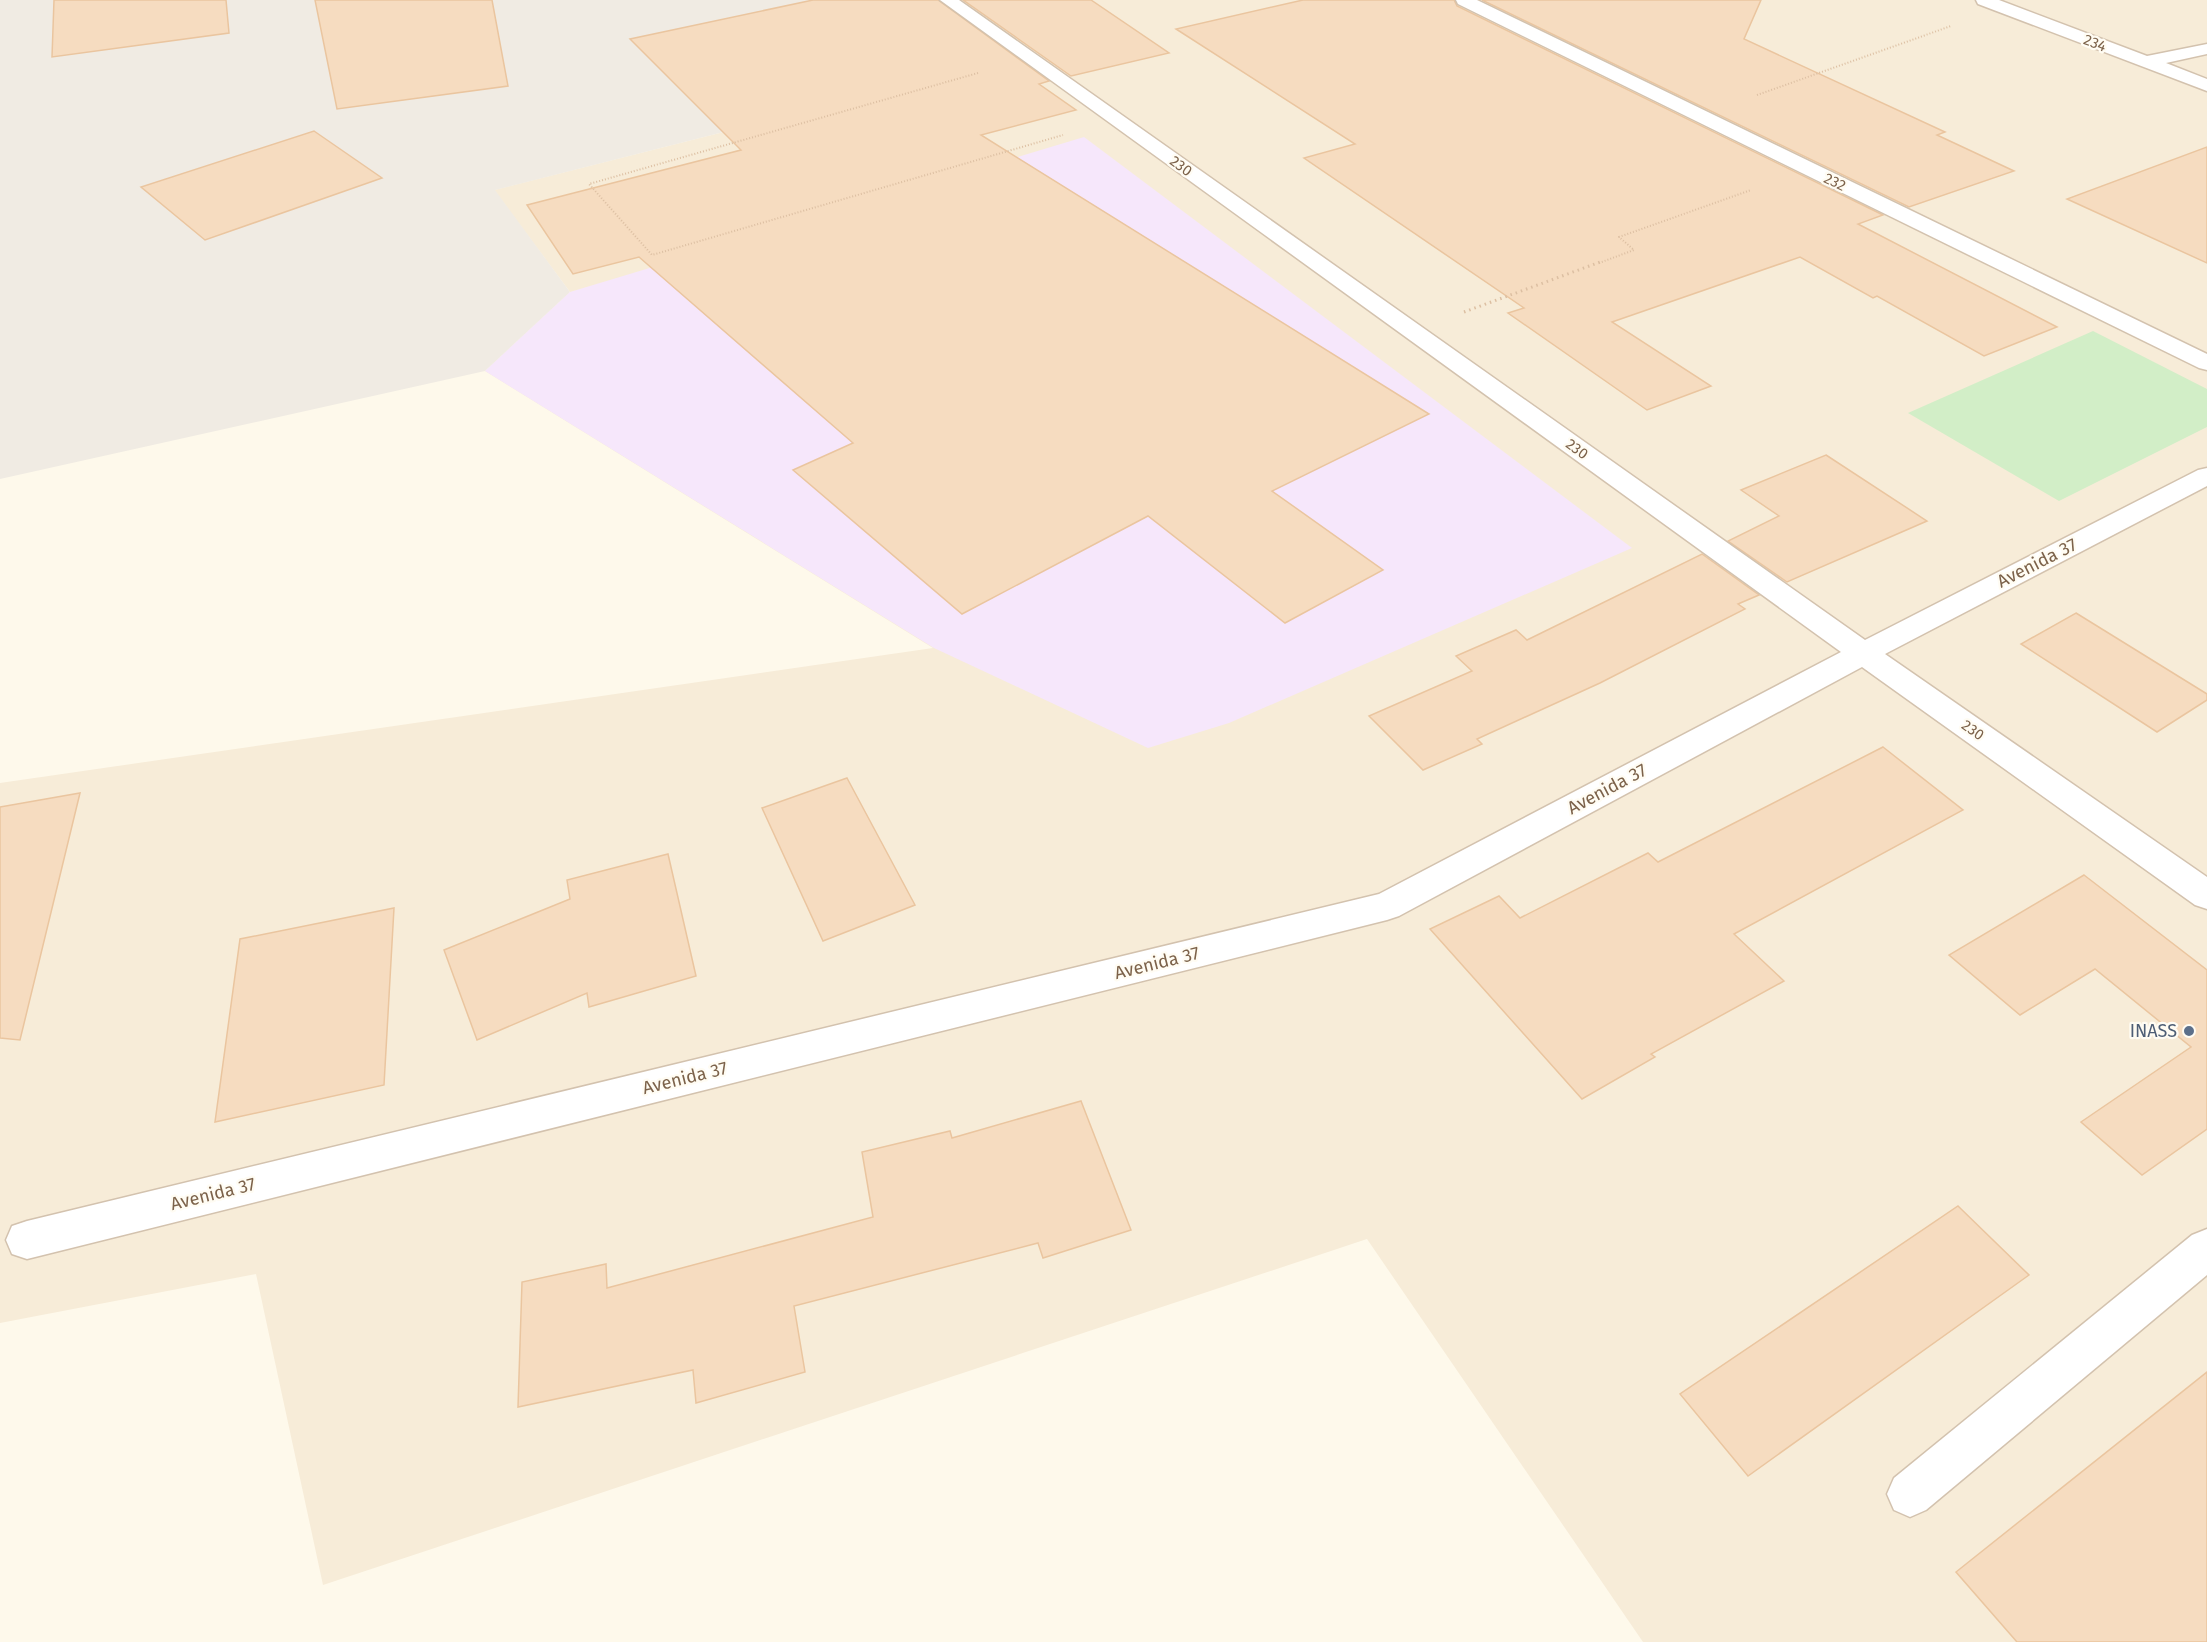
<svg xmlns="http://www.w3.org/2000/svg" width="2207" height="1642" font-family="'Fira Sans',sans-serif">
<style>
.residential{fill:#f7ecd8}
.industrial{fill:#f0ebe3}
.education{fill:#f6e7fb}
.green{fill:#d2eec7}
.building{fill:#f6dcc0;stroke:#eac59f;stroke-width:1.5}
.lines{fill:none;stroke-linecap:round;stroke-linejoin:round}
.minor-casing{stroke:#d3c2ae;stroke-width:3}
.path-far1{stroke:#dcbfa2;stroke-width:2;stroke-dasharray:1 2;stroke-linecap:butt}
.path{stroke:#dcbfa2;stroke-width:3;stroke-dasharray:1.5 4;stroke-linecap:butt}
.minor{fill:#fff;fill-rule:evenodd}
.service-dot{fill:#5c6f8a;stroke:#fffcf3;stroke-width:2}
.labels{text-anchor:middle;dominant-baseline:central;stroke-width:4.5;stroke-linejoin:round;paint-order:stroke}
.far-street-label{font-size:15px;fill:#7c624a;stroke:#fffcf3}
.street-label{font-size:18px;fill:#7c624a;stroke:#fffcf3}
.service-label{font-size:18px;fill:#4e5e75;stroke:#fffcf3;text-anchor:end}
</style>
<rect width="100%" height="100%" fill="#fef9eb"/>
<path class="residential" d="M911,0h1296v1642h-564l-276,-403 -1044,346 -67,-311 -256,49v-540l933,-135 -448,-277 85,-79 -76,-102 498,-126z"/>
<path class="industrial" d="M0,0h911l81,64 -497,126 75,102 -85,79 -485,108z"/>
<path class="education" d="M1084,137l548,411 -403,175 -81,25 -214,-100 -449,-277 85,-79z"/>
<path class="green" d="M2093,331l114,58v38l-148,74 -151,-88z"/>
<g class="building">
<path d="M54,0h172l3,33 -177,24z"/>
<path d="M315,0h177l16,86 -171,23z"/>
<path d="M813,0h125l111,81 -10,3 37,26 -95,25 448,279 -157,77 111,79 -98,53 -137,-107 -186,98 -169,-144 60,-27 -214,-186 -66,17 -46,-69 214,-55 -111,-111z"/>
<path d="M963,0h128l78,53 -98,23z"/>
<path d="M1303,0h151l3,6 426,209 -25,9 199,103 -73,29 -107,-60 -4,2 -73,-41 -188,65 99,64 -64,24 -139,-97 16,-5 -220,-150 51,-14 -179,-115z"/>
<path d="M1482,0h279l-17,39 201,93 -8,3 77,36 -105,36z"/>
<path d="M314,131l68,47 -177,62 -64,-53z"/>
<path d="M2207,147v116l-140,-64z"/>
<path d="M1826,455l101,66 -140,61 -59,-41 51,-25 -38,-26z"/>
<path d="M1702,554l57,41 -21,9 7,5 -145,74 -123,56 5,5 -59,26 -54,-54 103,-45 -16,-15 60,-26 11,10z"/>
<path d="M2076,613l131,81v6l-50,32 -136,-88z"/>
<path d="M1883,747l80,63 -229,124 50,47 -133,73 4,3 -73,42 -152,-170 69,-33 21,22 128,-65 10,9z"/>
<path d="M847,778l68,127 -92,36 -61,-133z"/>
<path d="M80,793l-60,247 -20,-2v-231z"/>
<path d="M668,854l28,122 -107,31 -2,-14 -110,47 -33,-90 126,-51 -3,-19z"/>
<path d="M2084,875l123,95v159l-65,46 -61,-53 110,-75 -96,-78 -75,46 -71,-60z"/>
<path d="M394,908l-10,177 -169,37 25,-183z"/>
<path d="M1081,1101l50,129 -88,28 -5,-15 -244,63 11,66 -109,31 -3,-33 -175,37 4,-125 84,-18 1,24 266,-71 -11,-65 88,-21 2,7z"/>
<path d="M1958,1206l71,69 -281,201 -68,-82z"/>
<path d="M2207,1372v270h-190l-61,-70z"/>
</g>
<g class="lines">
<defs>
<g id="minor">
<path d="M940,0h19l906,640 333,-170 9,-2v18l-322,168 322,223v32l-12,-4 -333,-238 -463,249 -12,4 -1360,339 -15,-5 -6,-14 6,-14 15,-5 1352,-327 462,-242z"/>
<path d="M1456,0h21l730,354v16l-8,-2 -741,-364z"/>
<path d="M1976,0h23l148,56 60,-12v10l-41,9 41,16v12l-229,-87z"/>
<path d="M2207,1229v46l-281,235 -16,7 -16,-7 -7,-16 7,-16 298,-243z"/>
</g>
</defs>
<use href="#minor" class="minor-casing"/>
<g class="path-far1">
<path d="M978,73l-389,111 63,71 411,-120"/>
<path d="M1757,95l194,-69"/>
<path d="M1599,263l35,-13 -15,-13 132,-47"/>
</g>
<path class="path" d="M1464,312l139,-51"/>
<use href="#minor" class="minor"/>
</g>
<circle class="service-dot" cx="2189" cy="1031" r="6"/>
<g class="labels">
<g class="far-street-label">
<text transform="translate(2095 43) rotate(21)">234</text>
<text transform="translate(1181 166) rotate(36)">230</text>
<text transform="translate(1835 182) rotate(26)">232</text>
<text transform="translate(1577 449) rotate(36)">230</text>
<text transform="translate(1973 730) rotate(35)">230</text>
</g>
<g class="street-label">
<text transform="translate(2037 563) rotate(-27)">Avenida 37</text>
<text transform="translate(1607 789) rotate(-28)">Avenida 37</text>
<text transform="translate(1157 963) rotate(-14)">Avenida 37</text>
<text transform="translate(685 1078) rotate(-14)">Avenida 37</text>
<text transform="translate(213 1194) rotate(-14)">Avenida 37</text>
</g>
<g class="service-label">
<text x="2177" y="1031">INASS</text>
</g>
</g>
</svg>
